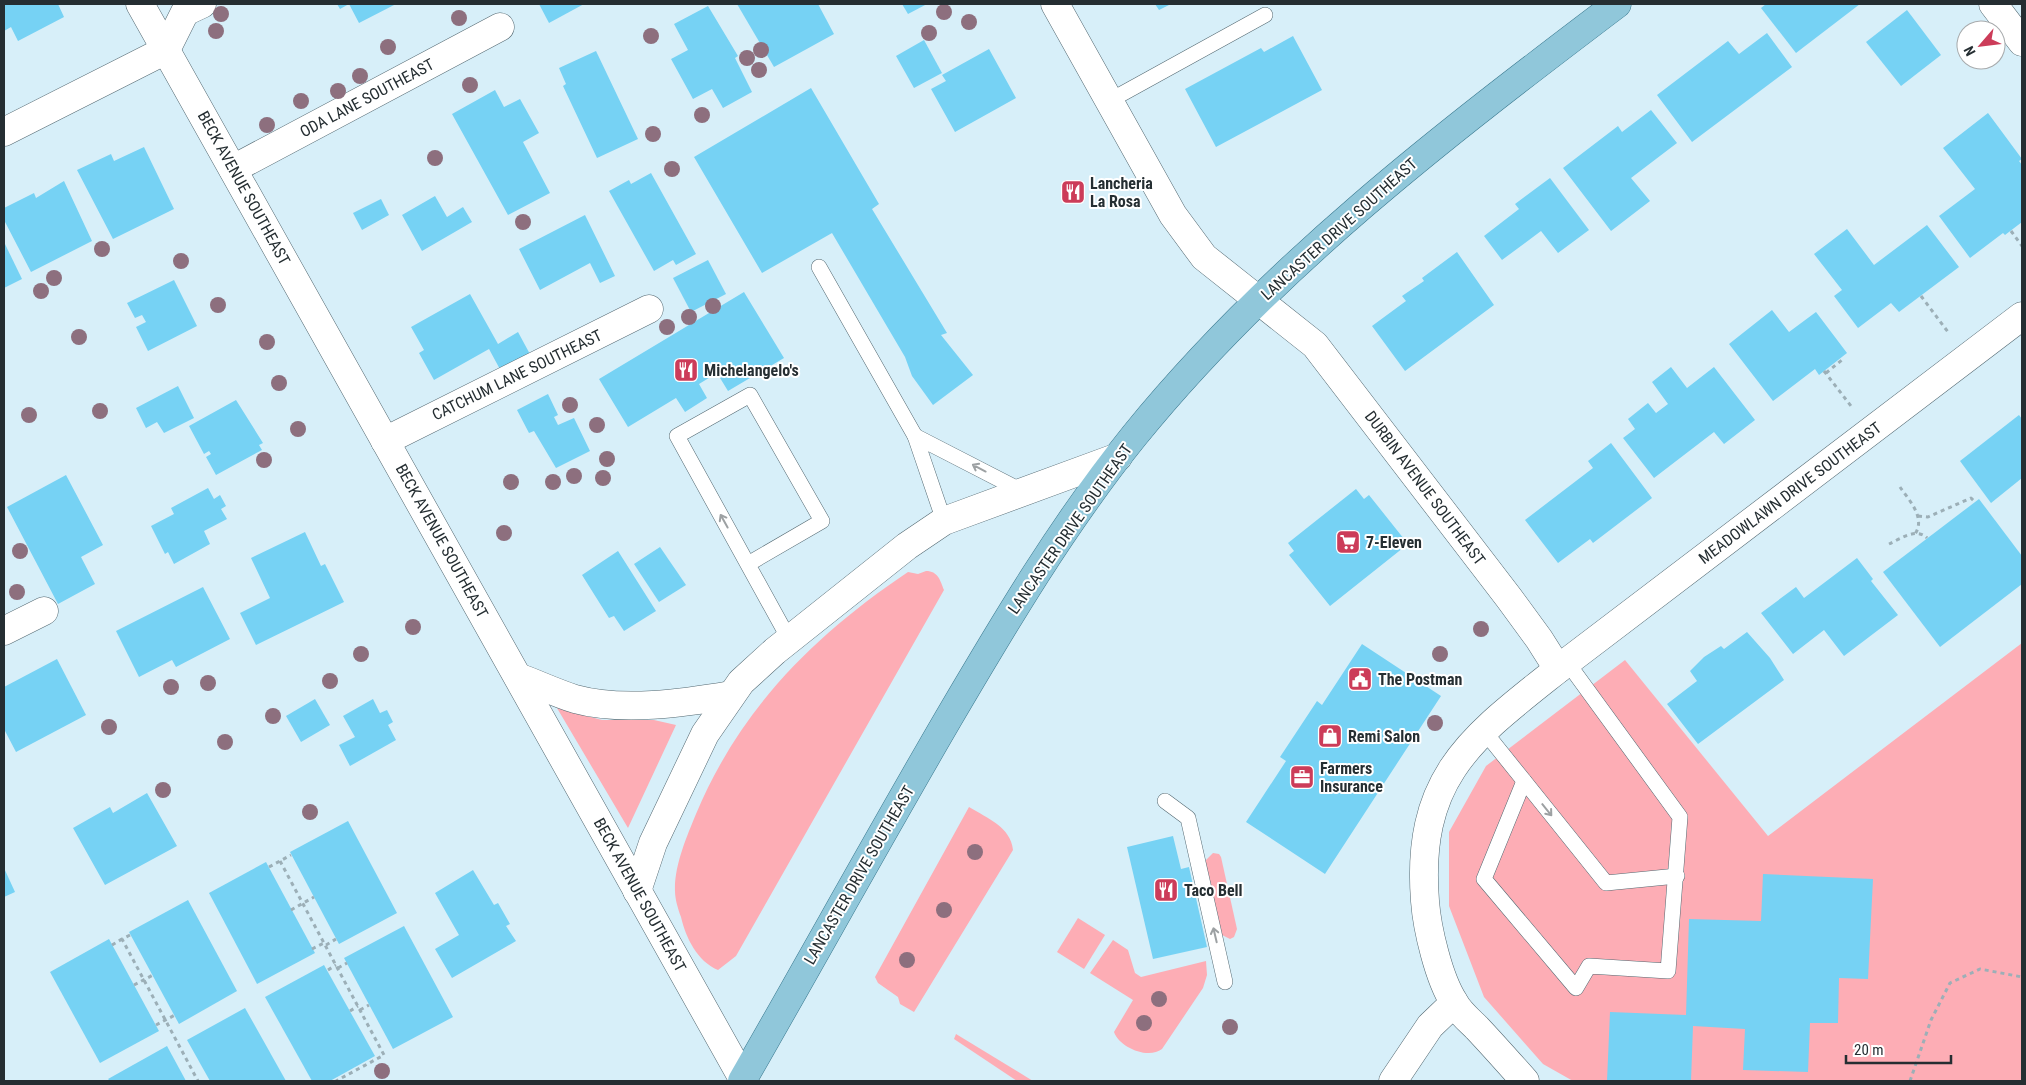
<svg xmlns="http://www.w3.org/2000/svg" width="2026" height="1085" font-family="'Roboto Condensed',sans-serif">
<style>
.green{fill:#fdadb5}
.building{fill:#76d2f4}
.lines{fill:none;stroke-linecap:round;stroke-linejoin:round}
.service-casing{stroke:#536871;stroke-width:16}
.minor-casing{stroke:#536871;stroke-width:29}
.primary-casing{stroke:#3a798f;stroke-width:29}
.path{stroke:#9cafb7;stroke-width:3;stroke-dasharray:4 4;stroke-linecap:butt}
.service{stroke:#fff;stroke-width:15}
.minor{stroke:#fff;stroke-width:28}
.primary{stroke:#90c7da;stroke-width:28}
.tree{fill:#8d6f7e}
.oneway{stroke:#9da1a3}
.labels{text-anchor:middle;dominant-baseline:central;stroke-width:4;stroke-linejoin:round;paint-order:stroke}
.street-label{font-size:16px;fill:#252e32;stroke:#fff}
.poi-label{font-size:16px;font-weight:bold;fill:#252e32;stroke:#fff;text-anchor:start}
</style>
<rect width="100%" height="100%" fill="#d7eff9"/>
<g class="green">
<path d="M926,571c12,0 14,9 18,19l-208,366 -18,14c-21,-9 -32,-32 -37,-53 -3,-8 -6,-18 -6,-26 -1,-25 12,-55 21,-77 44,-105 118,-179 212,-242l10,2z"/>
<path d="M2022,643v438h-449l-30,-17 -59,-67 -35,-91v-74l37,-66 139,-106 143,176z"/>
<path d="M557,708l45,12h52l22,5 -48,103z"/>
<path d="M969,807c18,11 42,20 44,43l-99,162 -14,-8 -2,-7 -20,-14 -3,-6z"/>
<path d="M1213,853l6,1 2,3 16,72 -3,8 -4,2 -8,-4 -17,-74z"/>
<path d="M1078,918l27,17 -21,34 -27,-17z"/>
<path d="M1113,940l15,10 7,23 6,4 65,-16 1,14 -4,13 -41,61c-14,11 -43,-2 -48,-17l19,-32 -43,-27z"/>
<path d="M956,1034l77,47h-16l-63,-42z"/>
</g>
<g class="building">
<path d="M4,4h54l6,13 -46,24 -7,-14 -7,4z"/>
<path d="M337,4h59l-37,19 -10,-19 -9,5z"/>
<path d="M539,4h45l-35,19z"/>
<path d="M737,4h81l16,30 -60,33z"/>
<path d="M902,4h25l-19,10z"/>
<path d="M1155,4h16l-12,6z"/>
<path d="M1766,4h94l-64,49 -35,-45z"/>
<path d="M708,6l30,50 -3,2 17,34 -29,16 -11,-19 -19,10 -22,-40 17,-9 -14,-26z"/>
<path d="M1907,10l34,45 -40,31 -35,-44z"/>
<path d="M1767,33l25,34 -100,75 -35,-47 71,-54 11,13z"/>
<path d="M1293,36l29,54 -106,57 -31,-58 76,-41 3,4z"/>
<path d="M924,40l18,33 -28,15 -18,-32z"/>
<path d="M989,49l27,49 -61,34 -24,-43 15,-8 -4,-6z"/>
<path d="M596,51l42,88 -41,19 -34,-72 3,-2 -7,-16z"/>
<path d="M811,88l68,116 -7,5 75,124 -6,2 32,40 -40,30 -21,-29 -7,-19 -73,-124 -70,40 -68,-116z"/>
<path d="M495,90l9,17 16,-8 19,34 -16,9 27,51 -42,22 -56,-101z"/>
<path d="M1651,110l26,33 -46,35 19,23 -39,30 -48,-63 55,-42 4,6z"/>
<path d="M1988,113l34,46 -3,2 3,4v57l-17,13 -2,-2 -33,25 -31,-42 36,-27 -32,-41z"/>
<path d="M144,147l30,62 -61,30 -36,-69 34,-16 3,7z"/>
<path d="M651,173l45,81 -20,11 -3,-5 -19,11 -45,-80 20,-11 2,4z"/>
<path d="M1550,178l39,52 -31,23 -17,-22 -39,29 -18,-24 35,-27 -4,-5z"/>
<path d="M64,181l28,60 -61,31 -27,-52v-12l30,-15 2,5z"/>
<path d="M435,196l12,21 16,-10 9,15 -50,29 -20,-36z"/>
<path d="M381,199l8,16 -27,15 -9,-17z"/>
<path d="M585,215l30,61 -15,7 -10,-20 -50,27 -21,-41z"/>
<path d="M1927,225l32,42 -60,45 -8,-9 -33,25 -24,-32 8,-6 -28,-36 33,-25 27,36z"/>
<path d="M4,242l18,37 -18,9z"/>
<path d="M1457,252l37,53 -89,66 -33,-45 34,-25 -4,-5 22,-15 -2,-3z"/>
<path d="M708,260l18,34 -35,18 -18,-34z"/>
<path d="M174,280l23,46 -49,25 -12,-24 10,-5 -4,-7 -7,3 -8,-15z"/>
<path d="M744,292l40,66 -56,33 -11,-18 -18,11 8,14 -22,14 -9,-14 -48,29 -29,-48z"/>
<path d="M470,294l28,50 20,-12 13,24 -29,17 -13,-24 -55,31 -15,-27 5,-3 -13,-23z"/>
<path d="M1772,310l17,22 27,-20 31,41 -28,22 -4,-6 -42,32 -44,-57z"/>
<path d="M1671,367l16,21 27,-21 41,53 -31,24 -10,-12 -60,46 -31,-40 12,-9 -7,-10 20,-16 8,10 12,-9 -16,-22z"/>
<path d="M178,386l16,32 -30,15 -7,-11 -11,6 -10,-20z"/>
<path d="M548,394l10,21 -4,2 4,8 16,-7 16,33 -34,17 -22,-37 -5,2 -12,-23z"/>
<path d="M236,400l27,43 -4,2 3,5 -46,25 -10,-18 5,-3 -2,-3 -5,3 -15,-28z"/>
<path d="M2019,415l3,4v59l-31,25 -31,-42z"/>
<path d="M1611,443l41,55 -59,45 -3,-4 -32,24 -33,-43 68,-52 -5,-7z"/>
<path d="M66,475l37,70 -22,12 14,27 -37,20 -51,-97z"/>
<path d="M208,488l6,11 6,-4 6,11 -5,3 6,10 -23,12 6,13 -36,20 -6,-12 -3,2 -14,-28 23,-12 -3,-6z"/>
<path d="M1356,489l8,10 5,-4 39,49 -78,62 -41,-51 5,-4 -6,-8z"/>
<path d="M1979,499l43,57v28l-82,63 -57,-75z"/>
<path d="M305,532l16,34 4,-2 19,38 -88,43 -16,-32 30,-15 -19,-40z"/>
<path d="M660,547l26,38 -27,17 -25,-38z"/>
<path d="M618,551l38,60 -32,20 -10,-15 -5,2 -27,-43z"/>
<path d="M1857,558l16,21 -2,2 27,34 -54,41 -20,-26 -31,24 -32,-41 35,-26 8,11z"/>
<path d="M203,587l27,52 -54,28 -4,-7 -33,17 -23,-46z"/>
<path d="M1747,632l23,26 14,22 -86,64 -31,-40 30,-23 -7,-10 14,-14 17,-11 3,3z"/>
<path d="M1362,644l79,52 -116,178 -79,-52 40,-61 -6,-4 37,-56 5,4z"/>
<path d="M57,659l29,56 -70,37 -12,-23v-42z"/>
<path d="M315,699l15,26 -29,17 -15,-26z"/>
<path d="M373,699l7,14 7,-3 6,12 -5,3 8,15 -46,26 -11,-21 16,-8 -12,-21z"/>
<path d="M147,793l30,53 -72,39 -32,-57 37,-21 3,6z"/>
<path d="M348,821l49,92 -58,31 -49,-92z"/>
<path d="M1173,836l8,33 8,-2 18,80 -54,12 -26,-112z"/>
<path d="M266,862l49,91 -58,31 -48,-91z"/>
<path d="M4,868l11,24 -11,5z"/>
<path d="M473,870l21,35 4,-2 12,21 -4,2 10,15 -64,37 -17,-29 24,-14 -24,-42z"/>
<path d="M1763,874l110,5 -5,100 -29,-1 -1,45h-28l-2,49 -65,-2 2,-41 -52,-3 -2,55h-84l3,-69 76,3 3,-96 72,2z"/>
<path d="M188,900l49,91 -58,33 -50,-92z"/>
<path d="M404,926l49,91 -60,32 -49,-91z"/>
<path d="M109,939l50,92 -59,32 -50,-91z"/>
<path d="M324,965l51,91 -45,25h-18l-47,-84z"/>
<path d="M245,1008l41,73h-76l-23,-41z"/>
<path d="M167,1046l19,35h-76l-2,-2z"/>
</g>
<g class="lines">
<defs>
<g id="service">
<path d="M1109,101l156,-86"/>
<path d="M819,267l96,169"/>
<path d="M944,521l-29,-85 107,55"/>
<path d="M748,564l74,-43 -72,-126 -73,41 112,203"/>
<path d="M1484,731l122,152 71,-7"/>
<path d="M1524,781l-40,98 92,109 13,-22 79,5 12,-154 -113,-155"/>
<path d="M1165,801l23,17 37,164"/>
</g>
<g id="minor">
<path d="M140,4l603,1075"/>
<path d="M1055,4l118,211 31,42 111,88 194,253 30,41 19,30"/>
<path d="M1993,4l29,38"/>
<path d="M4,132l162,-82 19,-38 17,-8"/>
<path d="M233,169l267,-142"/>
<path d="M385,441l264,-132"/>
<path d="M4,631l40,-20"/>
<path d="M518,677c19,7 38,16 57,22 47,13 109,4 156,-4"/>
<path d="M637,891l16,-48 52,-109 36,-52 34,-31 132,-105 37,-25 174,-64"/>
<path d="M1393,1081l37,-55 24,-23"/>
<path d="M1525,1081c-16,-18 -32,-36 -48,-53 -8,-8 -18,-16 -23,-26 -15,-23 -27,-73 -29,-101 -10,-129 51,-166 142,-239l455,-346"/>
</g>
<path id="primary" d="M742,1081c69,-120 136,-242 206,-362 57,-97 115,-195 186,-283 137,-169 310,-301 483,-432"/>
</defs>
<use href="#service" class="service-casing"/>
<use href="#minor" class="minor-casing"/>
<use href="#primary" class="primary-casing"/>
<g class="path">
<path d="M2011,231l11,15"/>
<path d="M1921,296l27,36"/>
<path d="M1824,371l27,35"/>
<path d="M1826,373l16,-13"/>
<path d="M1900,487c9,13 26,31 15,47"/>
<path d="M1918,516l10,1 43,-19 4,4"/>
<path d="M1889,544c11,-5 28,-17 38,-6"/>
<path d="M280,861l104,194 -48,26"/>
<path d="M269,867l22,-12"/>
<path d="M291,910l23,-13"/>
<path d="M130,935l-8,4 76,142"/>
<path d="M112,945l10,-6"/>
<path d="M326,945l10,-6"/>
<path d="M312,949l12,-6"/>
<path d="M338,968l9,-5"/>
<path d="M328,970l8,-5"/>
<path d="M134,985l19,-10"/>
<path d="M360,1010l9,-5"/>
<path d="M350,1011l8,-5"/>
<path d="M156,1025l19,-10"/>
<path d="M1910,1081l21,-61 19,-37 30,-14 42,8"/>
</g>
<use href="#service" class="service"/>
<use href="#minor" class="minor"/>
<use href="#primary" class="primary"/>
</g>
<g class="tree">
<circle cx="944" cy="12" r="8"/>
<circle cx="221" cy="14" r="8"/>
<circle cx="459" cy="18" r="8"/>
<circle cx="969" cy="22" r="8"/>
<circle cx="216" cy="31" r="8"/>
<circle cx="929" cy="33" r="8"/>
<circle cx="651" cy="36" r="8"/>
<circle cx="388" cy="47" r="8"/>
<circle cx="761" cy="50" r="8"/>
<circle cx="747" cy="58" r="8"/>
<circle cx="759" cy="70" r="8"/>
<circle cx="360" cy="76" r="8"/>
<circle cx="470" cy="85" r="8"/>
<circle cx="338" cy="91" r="8"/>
<circle cx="301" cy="101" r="8"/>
<circle cx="702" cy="115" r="8"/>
<circle cx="267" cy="125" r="8"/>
<circle cx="653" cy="134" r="8"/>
<circle cx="435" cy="158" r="8"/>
<circle cx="672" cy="169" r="8"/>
<circle cx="523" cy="222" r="8"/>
<circle cx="102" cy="249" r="8"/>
<circle cx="181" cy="261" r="8"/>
<circle cx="54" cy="278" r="8"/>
<circle cx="41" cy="291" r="8"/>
<circle cx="218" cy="305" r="8"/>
<circle cx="713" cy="306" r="8"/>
<circle cx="689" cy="317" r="8"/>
<circle cx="667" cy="327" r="8"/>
<circle cx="79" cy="337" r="8"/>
<circle cx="267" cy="342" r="8"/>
<circle cx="279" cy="383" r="8"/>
<circle cx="570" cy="405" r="8"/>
<circle cx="100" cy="411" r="8"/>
<circle cx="29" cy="415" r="8"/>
<circle cx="597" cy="425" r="8"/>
<circle cx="298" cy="429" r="8"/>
<circle cx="607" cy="459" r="8"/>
<circle cx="264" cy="460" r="8"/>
<circle cx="574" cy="476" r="8"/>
<circle cx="603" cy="478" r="8"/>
<circle cx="511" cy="482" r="8"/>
<circle cx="553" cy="482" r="8"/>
<circle cx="504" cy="533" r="8"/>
<circle cx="20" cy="551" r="8"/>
<circle cx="17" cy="592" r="8"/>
<circle cx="413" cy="627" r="8"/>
<circle cx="1481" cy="629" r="8"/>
<circle cx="361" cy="654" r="8"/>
<circle cx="1440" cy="654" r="8"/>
<circle cx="330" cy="681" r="8"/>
<circle cx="208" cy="683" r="8"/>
<circle cx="171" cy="687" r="8"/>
<circle cx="273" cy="716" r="8"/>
<circle cx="1435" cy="723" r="8"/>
<circle cx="109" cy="727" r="8"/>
<circle cx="225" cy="742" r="8"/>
<circle cx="163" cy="790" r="8"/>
<circle cx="310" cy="812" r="8"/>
<circle cx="975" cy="852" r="8"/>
<circle cx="944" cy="910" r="8"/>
<circle cx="907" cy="960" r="8"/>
<circle cx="1159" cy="999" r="8"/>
<circle cx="1144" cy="1023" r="8"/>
<circle cx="1230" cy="1027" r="8"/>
<circle cx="382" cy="1071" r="8"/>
</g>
<defs><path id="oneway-shaft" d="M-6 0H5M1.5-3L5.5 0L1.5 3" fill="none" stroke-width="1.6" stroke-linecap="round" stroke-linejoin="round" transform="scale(1.25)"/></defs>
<g class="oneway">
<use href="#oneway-shaft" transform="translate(979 468) rotate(-152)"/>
<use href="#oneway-shaft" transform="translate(724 521) rotate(-119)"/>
<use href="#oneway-shaft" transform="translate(1547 810) rotate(51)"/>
<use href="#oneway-shaft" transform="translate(1215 935) rotate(-103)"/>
</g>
<defs>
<symbol id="restaurant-square" viewBox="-11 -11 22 22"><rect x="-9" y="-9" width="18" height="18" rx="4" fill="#cc3c59" stroke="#fff"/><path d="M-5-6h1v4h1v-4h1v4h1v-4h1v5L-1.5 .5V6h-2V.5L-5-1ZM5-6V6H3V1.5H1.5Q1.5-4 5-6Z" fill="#fff"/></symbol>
<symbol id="supermarket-square" viewBox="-11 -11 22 22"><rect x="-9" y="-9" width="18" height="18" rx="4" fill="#cc3c59" stroke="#fff"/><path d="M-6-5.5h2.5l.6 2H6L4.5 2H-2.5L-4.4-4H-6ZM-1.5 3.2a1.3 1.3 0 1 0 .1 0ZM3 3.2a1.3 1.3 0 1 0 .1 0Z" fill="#fff"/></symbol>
<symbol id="civic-square" viewBox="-11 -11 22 22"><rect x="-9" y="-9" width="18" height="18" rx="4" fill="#cc3c59" stroke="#fff"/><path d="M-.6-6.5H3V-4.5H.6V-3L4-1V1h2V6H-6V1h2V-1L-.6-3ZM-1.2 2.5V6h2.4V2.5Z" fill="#fff"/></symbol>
<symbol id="shop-square" viewBox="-11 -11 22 22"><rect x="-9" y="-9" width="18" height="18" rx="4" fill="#cc3c59" stroke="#fff"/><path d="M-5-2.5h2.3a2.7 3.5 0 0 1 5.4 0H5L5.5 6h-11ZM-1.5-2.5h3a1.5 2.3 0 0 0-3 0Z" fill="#fff"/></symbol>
<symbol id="office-square" viewBox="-11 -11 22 22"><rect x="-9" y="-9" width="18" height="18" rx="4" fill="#cc3c59" stroke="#fff"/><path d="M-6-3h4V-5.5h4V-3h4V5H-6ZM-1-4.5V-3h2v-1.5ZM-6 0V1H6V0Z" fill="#fff"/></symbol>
</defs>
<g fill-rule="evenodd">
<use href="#restaurant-square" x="1059" y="178" width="28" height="28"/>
<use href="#restaurant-square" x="672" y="356" width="28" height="28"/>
<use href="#supermarket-square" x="1334" y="528" width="28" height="28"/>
<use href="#civic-square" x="1346" y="665" width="28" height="28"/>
<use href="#shop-square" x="1316" y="722" width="28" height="28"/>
<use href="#office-square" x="1288" y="763" width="28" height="28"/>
<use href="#restaurant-square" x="1152" y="876" width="28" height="28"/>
</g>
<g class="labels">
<g class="street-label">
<text transform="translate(367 98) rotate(-28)">ODA LANE SOUTHEAST</text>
<text transform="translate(244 188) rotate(61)">BECK AVENUE SOUTHEAST</text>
<text transform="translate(1339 229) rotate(-42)">LANCASTER DRIVE SOUTHEAST</text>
<text transform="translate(517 375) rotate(-26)">CATCHUM LANE SOUTHEAST</text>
<text transform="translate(1425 488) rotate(53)">DURBIN AVENUE SOUTHEAST</text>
<text transform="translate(1790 493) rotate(-37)">MEADOWLAWN DRIVE SOUTHEAST</text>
<text transform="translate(1070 529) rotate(-55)">LANCASTER DRIVE SOUTHEAST</text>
<text transform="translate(442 541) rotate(61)">BECK AVENUE SOUTHEAST</text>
<text transform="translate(859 875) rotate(-60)">LANCASTER DRIVE SOUTHEAST</text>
<text transform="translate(640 895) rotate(61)">BECK AVENUE SOUTHEAST</text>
</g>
<g class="poi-label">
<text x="1090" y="183">Lancheria<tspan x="1090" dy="18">La Rosa</tspan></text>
<text x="704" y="370">Michelangelo's</text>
<text x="1366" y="542">7-Eleven</text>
<text x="1378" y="679">The Postman</text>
<text x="1348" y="736">Remi Salon</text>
<text x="1320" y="768">Farmers<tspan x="1320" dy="18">Insurance</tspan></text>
<text x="1184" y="890">Taco Bell</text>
</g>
</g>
<rect width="2026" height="1085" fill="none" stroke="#252e32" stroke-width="10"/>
<g transform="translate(1981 45) rotate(242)"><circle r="24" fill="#ffffff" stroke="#a8abad"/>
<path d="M0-4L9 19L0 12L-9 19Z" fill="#cc3c59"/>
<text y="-8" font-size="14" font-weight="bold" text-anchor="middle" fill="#252e32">N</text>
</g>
<path d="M1846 1055v8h105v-8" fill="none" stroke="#252e32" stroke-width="2.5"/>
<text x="1854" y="1055" font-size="15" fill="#252e32" stroke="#ffffff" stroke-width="4" paint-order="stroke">20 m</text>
</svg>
